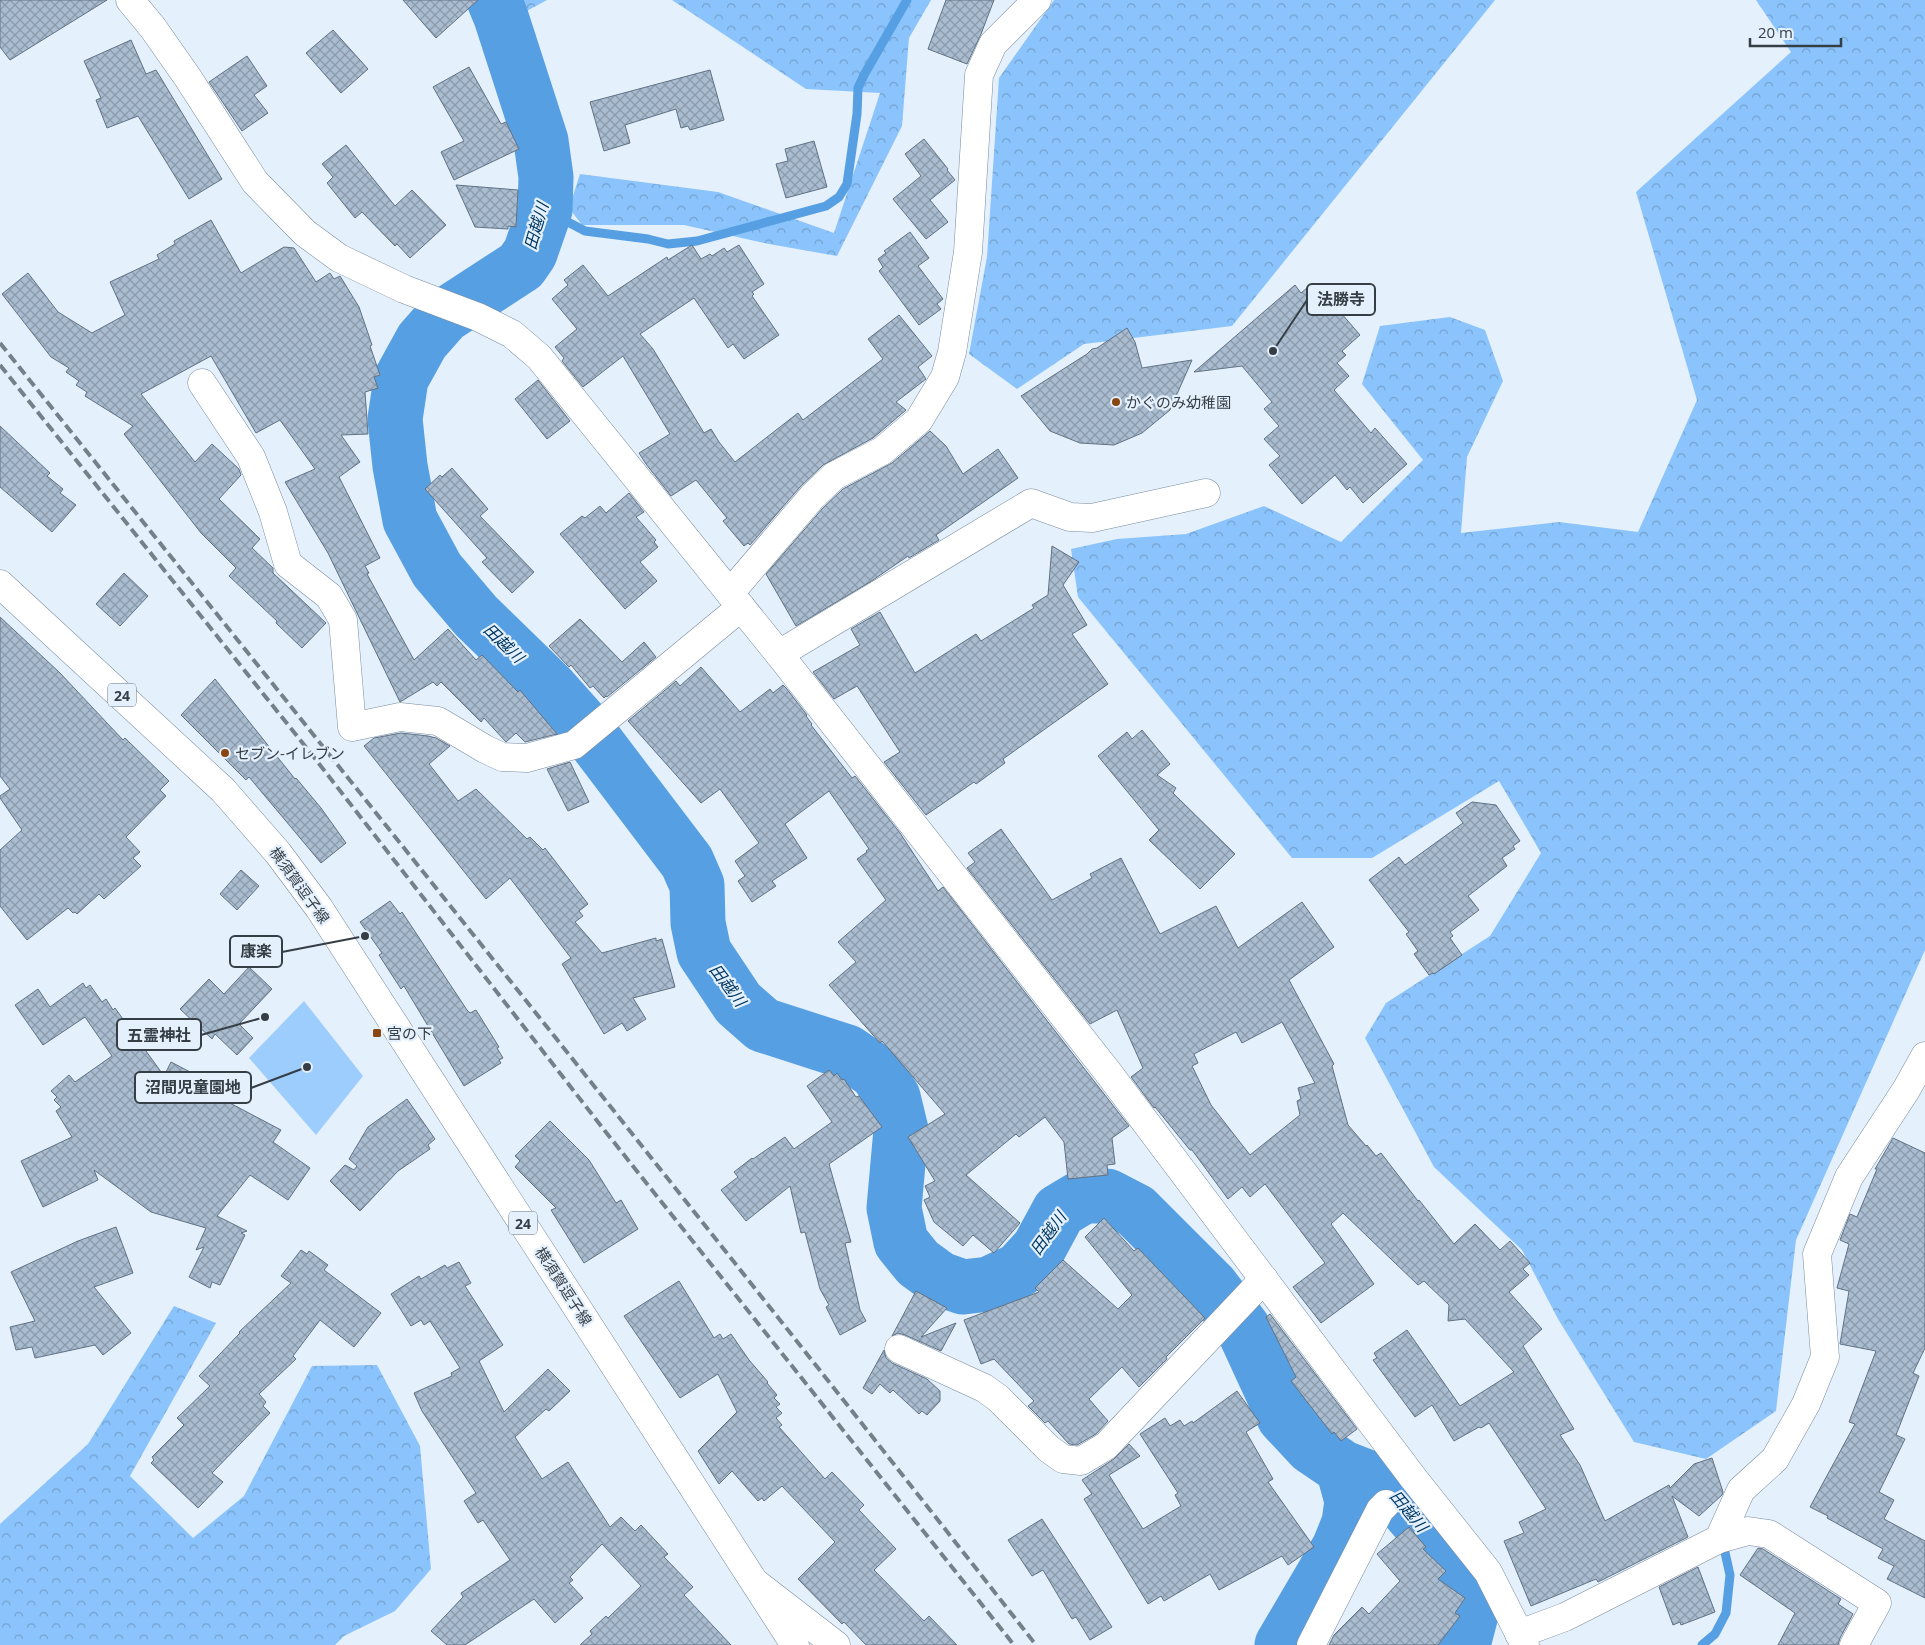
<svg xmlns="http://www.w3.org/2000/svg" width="1925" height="1645" font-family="'Open Sans','Noto Sans JP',sans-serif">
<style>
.forest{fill:url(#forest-crowns)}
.park{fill:#9dcdfd}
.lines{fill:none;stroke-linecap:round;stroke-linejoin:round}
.stream{stroke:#579fe3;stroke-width:9}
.river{stroke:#579fe3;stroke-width:55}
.building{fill:url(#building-cross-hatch);stroke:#607284;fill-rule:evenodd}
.minor-casing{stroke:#7a8c9f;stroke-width:29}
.primary-casing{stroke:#7a8c9f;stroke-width:29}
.minor{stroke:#fff;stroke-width:28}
.primary{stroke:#fff;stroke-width:28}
.rail{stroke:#768089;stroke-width:4;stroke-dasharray:10 5;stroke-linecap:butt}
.poi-dot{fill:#884711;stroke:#e4f0fc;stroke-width:2}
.labels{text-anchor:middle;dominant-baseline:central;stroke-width:4.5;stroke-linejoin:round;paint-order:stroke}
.shield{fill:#e4f0fc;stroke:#6a737c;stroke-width:1}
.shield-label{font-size:14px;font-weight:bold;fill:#353d45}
.poi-label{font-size:15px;fill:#353d45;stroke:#e4f0fc;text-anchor:start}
.street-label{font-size:15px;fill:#353d45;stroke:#e4f0fc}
.water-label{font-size:16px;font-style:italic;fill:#003762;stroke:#e4f0fc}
.leader{fill:none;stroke:#353d45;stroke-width:2}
.callout-dot{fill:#353d45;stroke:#e4f0fc;stroke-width:2}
.callout{fill:#e4f0fc;stroke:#353d45;stroke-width:2}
.callout-label{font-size:16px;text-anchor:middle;font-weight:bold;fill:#353d45}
</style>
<defs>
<pattern id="forest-crowns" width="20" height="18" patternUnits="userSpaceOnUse" patternTransform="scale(1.25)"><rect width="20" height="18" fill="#8bc4fc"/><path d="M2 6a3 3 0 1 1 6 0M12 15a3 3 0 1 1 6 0" fill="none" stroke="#72a0ce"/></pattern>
<pattern id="building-cross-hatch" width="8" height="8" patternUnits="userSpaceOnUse" patternTransform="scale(1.25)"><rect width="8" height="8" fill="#a9bcd0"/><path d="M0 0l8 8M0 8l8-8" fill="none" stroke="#8a9aab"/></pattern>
</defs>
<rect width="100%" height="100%" fill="#e4f0fc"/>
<g class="forest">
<path d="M517,0h30l-24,13z"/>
<path d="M672,0h259l-22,38 -7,88 -65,130 -68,-12 -85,-19h-102l-13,-17 11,-34 138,18 116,41 46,-140 -74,-4z"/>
<path d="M1054,0h441l-263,326 -148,18 -67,45 -48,-35 18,-97 12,-179z"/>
<path d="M1756,0h169v950l-129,290 -20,171 -70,48 -72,-17 -76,-123 -36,-69 -88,-83 -69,-129 21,-35 104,-67 51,-83 -42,-72 -127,77h-80l-214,-261 -7,-48 46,-10 69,-5 78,-28 77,36 82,-82 -61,-76 18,-58 70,-9 35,13 18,51 -36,76 -6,76 98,-11 79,10 59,-132 -61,-208 155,-140z"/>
<path d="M174,1306l42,17 -86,153 63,62 51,-42 68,-130 65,-1 43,81 11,123 -36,42 -51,25 -9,9h-335v-121l88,-80z"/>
</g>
<path class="park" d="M304,1001l59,75 -47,59 -67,-77z"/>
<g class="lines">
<g class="stream">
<path d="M545,210l40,21 63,8 20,5 29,-3 129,-35 13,-9 8,-13 10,-70 1,-26 6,-13 43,-75"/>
<path d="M1702,1645l13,-11 11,-21 4,-38 -6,-27"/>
</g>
<g class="river">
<path d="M494,0l7,17 40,124 5,36 -1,33 -15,43 -9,13 -77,50 -22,25 -21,38 -6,40 5,47 10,54 27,50 39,46 75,73 32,36 104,137 10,23 1,38 6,29 34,51 25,22 84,27 29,20 17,25 8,33 -7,78 7,34 17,21 22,16 23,8 26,-3 30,-14 20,-22 20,-37 25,-15h23l29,15 76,76 31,41 41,89 28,30 31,21 44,17 90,106 -14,54"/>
<path d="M1282,1645l57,-97 10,-25 3,-22 -9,-33"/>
</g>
</g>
<g class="building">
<path d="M0,0h107l-97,60 -10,-13z"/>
<path d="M403,0h75l-42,38z"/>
<path d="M946,0h48l-13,34 -14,30 -39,-15z"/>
<path d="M333,30l35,39 -27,24 -35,-40z"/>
<path d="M131,40l15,34 10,-4 66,109 -33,20 -51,-83 -31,12 -11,-28 5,-2 -17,-37z"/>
<path d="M247,56l20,30 -13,9 14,18 -26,18 -33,-49z"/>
<path d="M469,67l32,57 5,-2 13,27 -65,31 -13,-28 23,-11 -31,-54z"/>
<path d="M710,70l14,50 -34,10 -2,-4 -7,2 -5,-19 -51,16 5,18 -26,8 -14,-49z"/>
<path d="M924,139l24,30 -1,1 8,10 -25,20 18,22 -22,17 -33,-40 28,-23 -16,-22z"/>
<path d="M814,141l13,46 -41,11 -10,-34 12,-3 -3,-12z"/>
<path d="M346,145l49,61 17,-16 34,35 -36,33 -13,-14 -2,2 -33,-34 -7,6 -28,-35 6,-6 -11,-13z"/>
<path d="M456,185l62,5 -2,37 -8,-1v3l-33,-2z"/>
<path d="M211,220l30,53 43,-26 10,1 22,34 14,-9 4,6 6,-3 19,31 13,38 -2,1 10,29 -6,2 4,11 -13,4 3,42 -27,1 19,27 -21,15 41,81 -15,8 4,7 -2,1 47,86 34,-31 28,31 6,-5 36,37 2,-2 37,44 -32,8 -9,-9 -10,9 -22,-24 -3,4 -40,-40 -4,4 -4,-4 -33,20 -72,-149 -43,-71 30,-13 -35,-49 -24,13 -45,-77 -70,38 54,68 17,-18 27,25 2,6 -22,24 41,40 -8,9 21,20v5l53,50 -24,25 -26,-25 1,-2 -48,-45 7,-8 -35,-35 -77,-99 9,-8 -48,-30 2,-4 -11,-7 3,-4 -13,-9 3,-4 -18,-11 -49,-63 26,-21 30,39 34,21 33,-18 -15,-33 49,-23 -2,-4 18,-11 -1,-3z"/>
<path d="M910,232l19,26 -11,8 25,33 -6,5 4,5 -22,16 -40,-54 4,-4 -5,-8 8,-6 -2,-2z"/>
<path d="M692,245l9,14 9,-5 2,2 12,-8 3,4 12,-7 25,39 -12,8 2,2 -2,2 27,39 -35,24 -11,-15 -5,4 -34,-50 -54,36 13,15 51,84 7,-4 8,13 16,20 63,-49 5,7 80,-61 -15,-20 31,-24 33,41 -14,11 8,12 -30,23 10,8 -33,28 -50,27 -23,22 -50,58 -2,-2 -4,3 -21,-25 4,-3 -31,-38 -25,16 -25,-32 -7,-11 31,-19 -47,-78 -40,31 -21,-26 2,-3 -9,-11 22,-18 -25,-30 16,-14 -4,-5 19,-15 25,31 59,-39 1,3z"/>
<path d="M1313,283l21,25 1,-2 25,29 -18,16 4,4 -9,8 12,13 -15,14 37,43 4,-5 32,36 -44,39 -13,-16 -3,3 -12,-15 -33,29 -33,-39 11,-9 -16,-17 15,-13 -15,-17 8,-7 -30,-36 -48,6 101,-87 6,8z"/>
<path d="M1127,328l8,14 7,26 50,-8 -22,50 -28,23 -28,12 -34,-2 -30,-12 -29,-35 66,-42 5,-5 5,-1z"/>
<path d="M538,380l32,41 -23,18 -32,-40z"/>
<path d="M0,426l50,47 -3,3 16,13 -3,4 16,12 -24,27 -52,-45z"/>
<path d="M930,431l16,15 17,28 35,-25 20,29 -82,57 3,5 -30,18 -1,-2 -38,26 -74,44 -30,-52 57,-66 20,-19 49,-26z"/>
<path d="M452,468l36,41 -8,7 54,56 -22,21 -30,-31 5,-4 -62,-69 15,-14 2,2z"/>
<path d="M629,493l15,19 -8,5 20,23 -2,2 4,5 -18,15 17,19 -32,28 -65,-75 22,-18 3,2 15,-12 6,7z"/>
<path d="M1052,546l27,16 -16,23 24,40 -15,9 36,50 -105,75 2,4 -29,21 -2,-2 -48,33 -42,-53 16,-10 -43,-66 -23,13 -21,-27 47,-27 -9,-16 29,-17 35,61 61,-39 5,7 53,-33 -2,-3 16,-10z"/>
<path d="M124,573l24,23 -28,30 -24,-22z"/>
<path d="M0,617l60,56 63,67 2,-2 44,43 -9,9 6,6 -40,41 14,15 -7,6 8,8 -37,33 -5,-5 -22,20 -2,-2 -2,1 -5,-5 -41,32 -27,-34v-56l22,-20 -22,-32v-2l10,-7 -10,-13z"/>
<path d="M580,619l42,43 22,-20 12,15 -49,40 -1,-1 -2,2 -11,-12 -3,2 -19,-23 -2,2 -20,-21z"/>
<path d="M701,667l39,45 30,-23 3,4 10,-8 3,3 21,27 -1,1 6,8 -1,1 41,53 3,-2 45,57 38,58 5,-4 186,239 -17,12 3,26 -8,1 1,10 -40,4 -4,-37 -19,-25 -26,20 -3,-3 -50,41 54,48 -26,30 -21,-18 -10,11 -29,-24 -10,-22 6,-3 -5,-11 10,-5 -27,-44 37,-23 -63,-73 -2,2 -51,-58 27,-23 -18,-20 48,-42 -29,-41 10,-7 -1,-1 3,-2 -40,-58 -44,33 22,34 -35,23 4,5 -24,16 -14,-21 7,-5 -10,-15 24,-18 -39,-54 -19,14 -73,-82 48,-40 4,5z"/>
<path d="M215,679l80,100 1,-1 25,30 25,35 -25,20 -72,-86 -3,3 -65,-65z"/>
<path d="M1142,730l28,34 -13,11 19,13 -3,5 62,61 -35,35 -51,-49 10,-10 -61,-74 29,-24 5,7z"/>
<path d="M401,733l27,3 8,2 14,8 -21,18 29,37 18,-12 51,50 3,-2 13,13 2,-2 43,56 -9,7 4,5 -8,6 27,31 54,-15v3l6,-2 13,48 -42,11 13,21 -19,12 -5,-8 -18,11 -42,-70 9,-6 -61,-80 -24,21 -122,-153 10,-8z"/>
<path d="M570,762l19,40 -21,9 -21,-42z"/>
<path d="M1472,802l24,3 24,36 -7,5 2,3 -13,9 5,8 -39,30 11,14 -29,22 3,4 -3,2 12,17 -28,19 -1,-1 -4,2 -15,-21 4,-3 -12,-17 3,-2 -40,-52 30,-23 6,8 58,-42 -7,-10z"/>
<path d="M1001,829l51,71 40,-22 -2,-4 31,-16 39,76 56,-28 22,42 64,-46 32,45 -45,33 45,84 -2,2 16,59 18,21 1,-1 9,11 5,-3 37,48 1,-1 35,44 21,-20 25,26 10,-9 20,22 -7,6 6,6 -20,17 33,37 -19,17 51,83 -14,6 20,30 25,56 64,-36 1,3 24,-24 18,-6 11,34 -1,3 -23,21 -27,-20 16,41 -90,45 -2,-3 -65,27 -27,-65 20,-8 -5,-11 27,-13 -57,-86 -8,5 -2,-1 -25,14 -22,-36 -17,12 -42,-57 4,-2 -3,-5 33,-23 53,76 54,-34 -49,-53 -17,2 1,-16 -25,-24 -6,4 -75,-72 -12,11 43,60 -53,39 -28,-36 32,-24 -60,-79 -15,13 -8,-10 -14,12 -36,-49h-2l-35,-43 -1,1 -23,-31 12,-9 -26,-58 -27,14 -123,-156 8,-6 -7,-9zM1282,1022l33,61 -17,5 3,11 -4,2 3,14 -50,40 -39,-50 -19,-39 6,-3 -4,-9 42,-22 6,11z"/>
<path d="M241,870l18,16 -22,24 -17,-16z"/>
<path d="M390,901l10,13 2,-2 65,98 3,3 6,-3 23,37 -2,1 6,10 -4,2 2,3 -37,23 -60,-100 -3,3 -22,-34 3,-2 -22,-31z"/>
<path d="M249,967l23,22 -33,35 14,14 -16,17 -22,-21 -3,5 -32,-30 29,-30 15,15z"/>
<path d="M83,983l3,5 4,-3 12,17 4,-3 7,11 2,-2 49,68 7,-14 23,12 -4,8 91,48 -8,12 37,26 -22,32 -38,-25 -33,41 30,15 -6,2 4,2 -25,50 -8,-3 -2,6 -21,-11 15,-30 -8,3 10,-22 -55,-16 -57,-42 4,10 -55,27 -22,-46 51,-24 -16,-26 5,-4 -7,-7 3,-3 -6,-6 18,-16 6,7 37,-26 -27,-39 -42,28 -28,-40 23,-16 12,18z"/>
<path d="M829,1070l5,6 3,-3 5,7 2,-1 12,18 3,-1 23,31 -53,37 22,78 -6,1 15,67 6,11 -26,14 -14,-28 3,-2 -9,-16 -15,-57 -4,1 -11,-47 -44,35 -25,-31 17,-13 -4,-5 18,-14 1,1 32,-22 9,12 38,-27 -25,-36z"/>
<path d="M407,1099l28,40 -7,6 2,4 -32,22 -38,40 -30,-30 15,-16 9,5 3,-4 -8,-7 19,-32z"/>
<path d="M550,1121l39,39 27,43 5,-3 17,29 -54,34 -33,-53 5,-2 -41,-41 5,-6 -5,-5z"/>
<path d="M1893,1138l32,15v195l-12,25 6,3 -23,59 9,4 -26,53 15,8 -10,19 41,22v57l-38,-19 7,-13 -16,-8 5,-9 -56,-31 1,-2 -18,-9 45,-83 -6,-2 27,-71 -36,-7 9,-53 -12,-3 12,-44 -9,-4 10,-26 7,3 20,-48h-2z"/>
<path d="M1104,1218l30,33 4,-3 67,70 -39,39 1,2 -28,28 -17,-20 -33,32 19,22 -12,13 -19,11 -8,-1 -21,-23 -3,2 -17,-17 6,-5 -40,-42 -13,5 -17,-44 75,-28 -4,-4 28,-28 55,49 14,-14 -47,-58z"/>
<path d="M116,1227l17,46 -39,14 37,46 -28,22 -8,-10 -60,13 -3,-11 -16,3 -6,-23 25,-6 -24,-49 67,-31z"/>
<path d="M301,1250l6,4 2,-3 19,14 -4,5 57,43 -27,34 -34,-27 -27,36 3,3 -37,35 7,8 -3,4 7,7 -58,60 11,9 -25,26 -47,-45 3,-3 -2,-3 32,-32 -7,-7 33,-32 -11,-10 41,-43 -1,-1 52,-49 -10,-7z"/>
<path d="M459,1262l12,21 -6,3 38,59 -24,16 25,51 44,-43 22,22 -21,20 -3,-2 -31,28 27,42 26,-17 42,65 11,-10 14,14 6,-6 27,29 -4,3 29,30 -9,8 47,50h-151l12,-11 -2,-3 16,-15 2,2 33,-32 -39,-42 -32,33 3,3 -4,3 14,15 -28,25 -21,-24 -69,46h-18l-16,-14 32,-34 -2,-4 49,-33 -27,-40 -5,3 -14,-22 12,-8 -54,-82 -8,-18 38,-17 -1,-3 9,-5 -30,-47 -6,4 -3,-5 -10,6 -20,-32 28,-18 2,3 24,-14 2,3z"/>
<path d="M679,1281l35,57 6,-4 3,5 8,-5 18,26 19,22 -1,1 10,12 -3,3 6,6 -4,3 6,6 -6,5 6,7 -3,2 46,52 7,-7 32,33 -5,5 37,39 -22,21 50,51 5,-5 28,29h-91l-22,-23 -2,2 -44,-45 37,-37 -53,-56 -18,15 -2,-3 -4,3 -26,-30 -13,13 -21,-33 39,-39 -19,-38 -38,24 -56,-82z"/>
<path d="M916,1291l31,17 -26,29 35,-14 -15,28 -36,-16 -7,-2 -6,3z"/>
<path d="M1270,1314l87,115 -16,12 -7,-9 -2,2 -41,-53 5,-4 -30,-60z"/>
<path d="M884,1350l2,8 6,5 35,16 13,12v10l-13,14 -5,-4 -3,3 -26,-24 -3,3 -10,-9 -8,10 -9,-6z"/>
<path d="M1237,1391l23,32 -14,9 27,47 -5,3 46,65 -26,18 -6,-9 -63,34 -9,-16 -46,27 -3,-5 -13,8 -64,-105 8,-5 -10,-14 32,-21 15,-15 11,12 -31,19 34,54 38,-23 -6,-11 3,-2 -38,-59 25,-16 5,8 10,-6 4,6 8,-5 1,2z"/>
<path d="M1042,1519l70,108 -22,13 -14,-23 -4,2 -29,-49 -11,6 -24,-36z"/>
<path d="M1409,1527l17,20 -3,2 23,22 -8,8 27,19 -10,15 5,3 -22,29h-109l5,-10 28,-28 7,7 31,-33 -23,-27z"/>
<path d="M1758,1548l5,1 78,50 -3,5 15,10 -13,24 -2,7h-60l17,-32 -55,-38z"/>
<path d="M1698,1567l17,45 -34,13 -1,-3 -7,3 -14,-38z"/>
</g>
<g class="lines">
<defs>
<g id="minor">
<path d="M130,0l23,28 35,50 67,104 50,51 34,25 65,31 74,28 34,17 27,23 240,297 328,417 307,408 74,93 37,73"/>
<path d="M202,383l49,74 22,55 15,52 41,32 14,24 9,107 48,-10 38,4 47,28 17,8 25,1 47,-13 167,-138"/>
<path d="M730,593l82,-96 22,-21 48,-25 37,-31 26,-43 7,-25 16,-100 11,-177 14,-31 44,-44"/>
<path d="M779,654l252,-151 39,14 22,1 114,-25"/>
<path d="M899,1349l85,39 14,10 51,51 14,10 18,2 25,-15 158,-167"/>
<path d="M1719,1539l22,-49 34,-31 31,-55 19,-47 -8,-103 32,-77 57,-87 19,-34"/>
<path d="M757,1584l79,61"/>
<path d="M1519,1634l46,-17 154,-78 29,-8 21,3 108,69 -23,42"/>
<path d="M1311,1645l69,-135 6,-6"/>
</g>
<path id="primary" d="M0,584l223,206 55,63 41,55 476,737"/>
</defs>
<use href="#minor" class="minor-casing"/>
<use href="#primary" class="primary-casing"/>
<use href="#minor" class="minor"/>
<use href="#primary" class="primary"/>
<g class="rail">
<path d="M0,343c346,433 694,865 1036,1302"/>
<path d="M0,365l313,391 292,375 409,514"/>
</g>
</g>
<g class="poi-dot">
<circle cx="1116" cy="402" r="5"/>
<circle cx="225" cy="753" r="5"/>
<rect x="372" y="1028" width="10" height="10" rx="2.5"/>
</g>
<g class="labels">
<g class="shield">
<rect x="108" y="683.5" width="28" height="23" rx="4"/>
<rect x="509" y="1211.5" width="28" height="23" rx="4"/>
</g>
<g class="shield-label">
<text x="122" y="695">24</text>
<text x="523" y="1223">24</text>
</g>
<g class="poi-label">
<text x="1126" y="402">かぐのみ幼稚園</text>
<text x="235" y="753">セブン-イレブン</text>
<text x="387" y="1033">宮の下</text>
</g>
<g class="street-label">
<text transform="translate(300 885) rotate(54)">横須賀逗子線</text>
<text transform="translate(564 1286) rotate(57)">横須賀逗子線</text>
</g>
<g class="water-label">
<text transform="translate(536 226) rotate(-74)">田越川</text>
<text transform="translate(504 643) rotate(44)">田越川</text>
<text transform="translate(728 985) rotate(53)">田越川</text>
<text transform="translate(1048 1233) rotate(-54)">田越川</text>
<text transform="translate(1409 1511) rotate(50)">田越川</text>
</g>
</g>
<path class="leader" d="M1273 351L1307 300M365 936L282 952M265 1017L201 1035M307 1067L251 1088"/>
<g class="callout-dot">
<circle cx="1273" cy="351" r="5"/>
<circle cx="365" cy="936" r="5"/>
<circle cx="265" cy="1017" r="5"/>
<circle cx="307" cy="1067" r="5"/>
</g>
<g class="callout">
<rect x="1307" y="284" width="68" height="31" rx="5"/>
<rect x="230" y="936" width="52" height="31" rx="5"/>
<rect x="117" y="1019" width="84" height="31" rx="5"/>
<rect x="135" y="1072" width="116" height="31" rx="5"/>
</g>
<g class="callout-label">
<text x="1341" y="305">法勝寺</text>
<text x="256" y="957">康楽</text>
<text x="159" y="1041">五霊神社</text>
<text x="193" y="1093">沼間児童園地</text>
</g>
<path d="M1750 38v8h91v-8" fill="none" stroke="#353d45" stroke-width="2.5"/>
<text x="1758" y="38" font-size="15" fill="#353d45" stroke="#e4f0fc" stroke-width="4" paint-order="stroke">20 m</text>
</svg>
